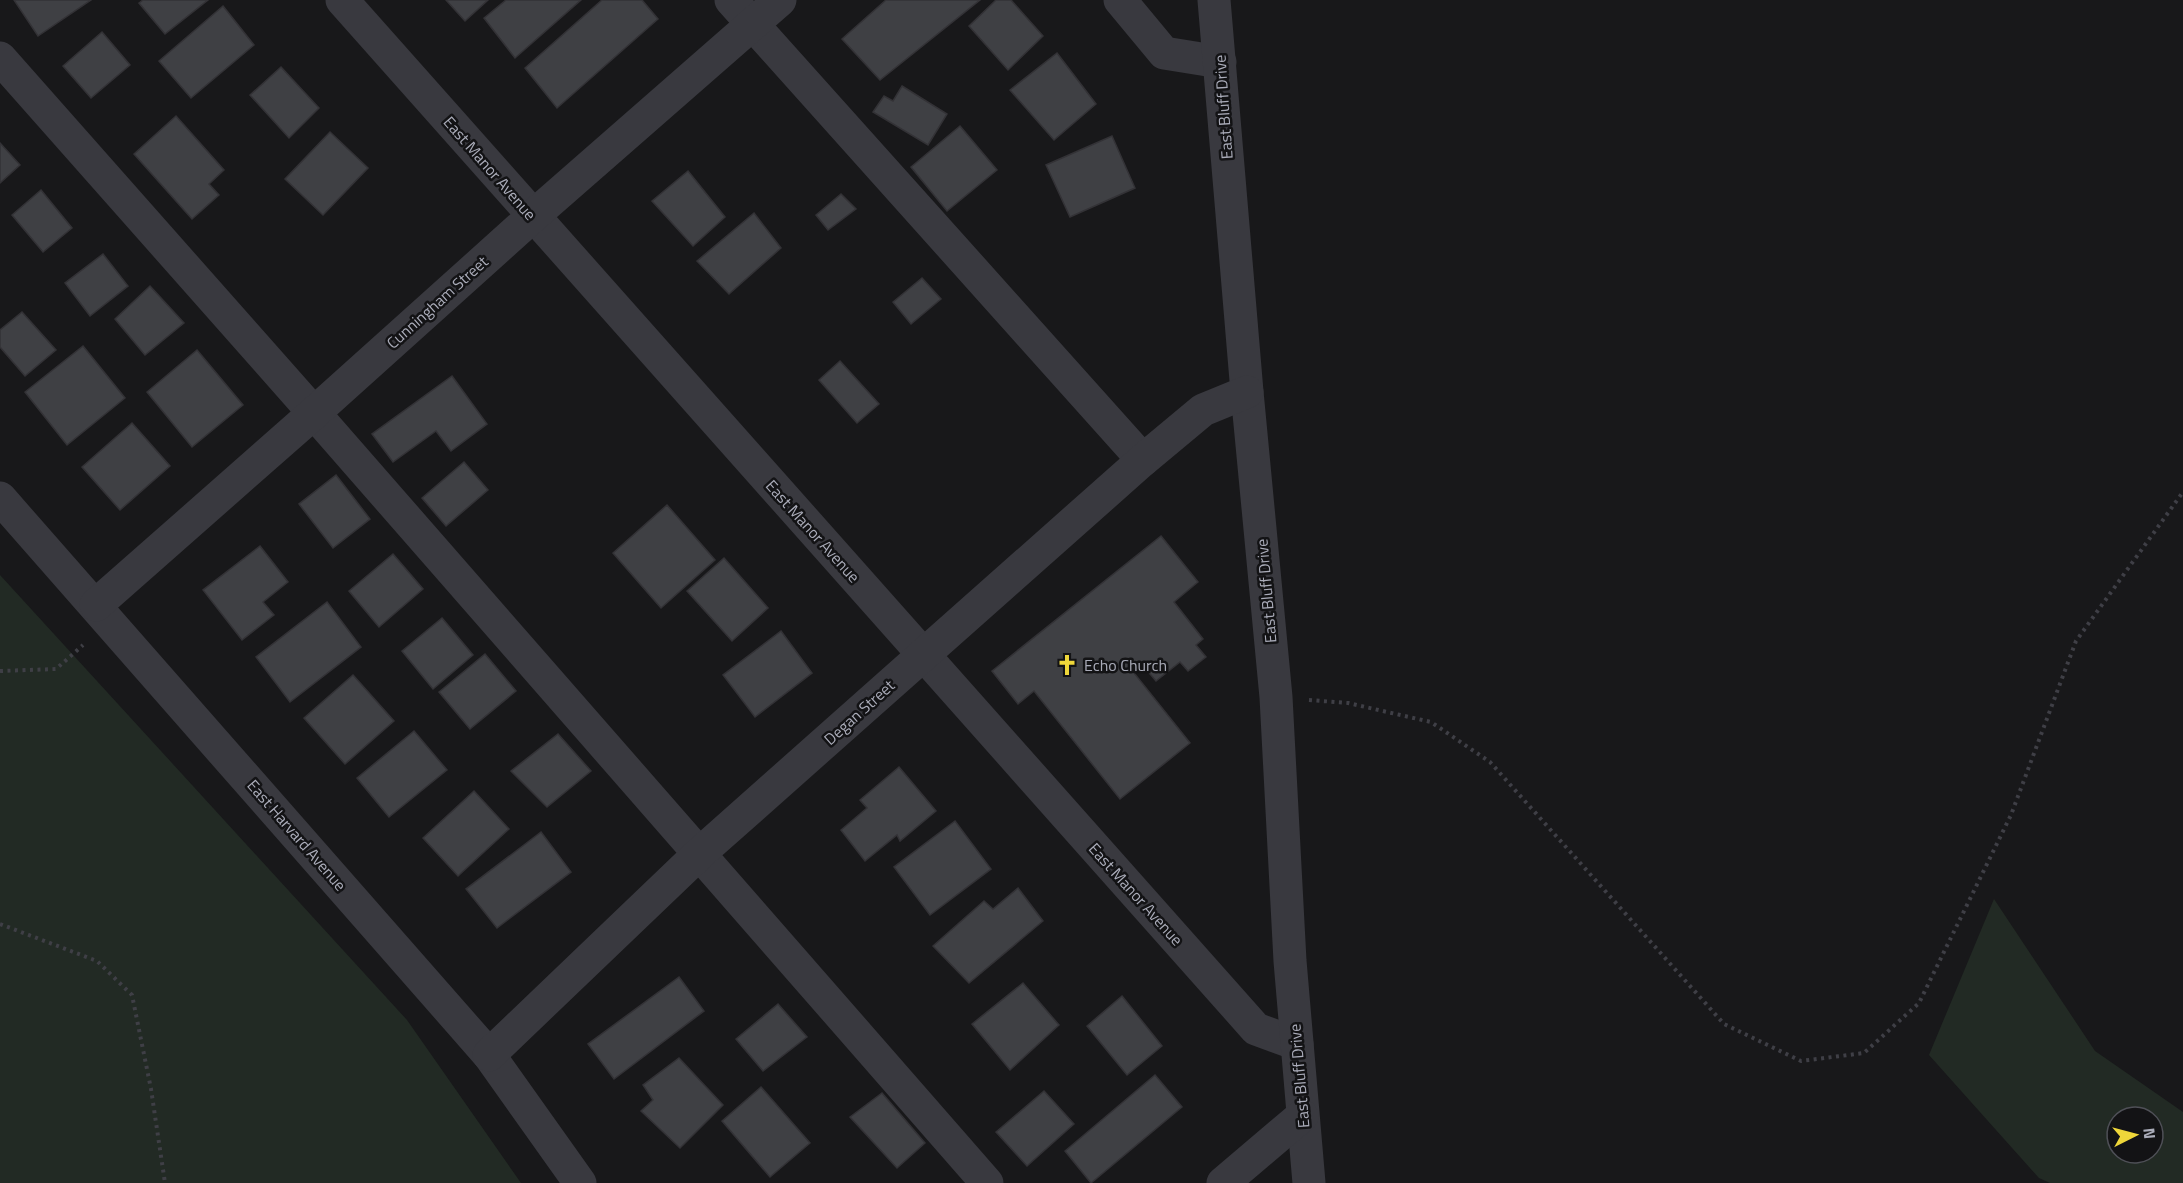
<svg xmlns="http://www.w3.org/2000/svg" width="2183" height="1183" font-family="'Titillium Web',sans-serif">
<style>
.green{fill:#222a24;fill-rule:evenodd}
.building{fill:#3f4044;stroke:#333236;stroke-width:1.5}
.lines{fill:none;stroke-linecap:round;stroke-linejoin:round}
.path{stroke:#3f3f46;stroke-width:4;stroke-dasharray:3 4.5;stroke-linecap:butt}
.minor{stroke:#39393f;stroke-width:33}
.labels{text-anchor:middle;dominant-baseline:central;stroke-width:5;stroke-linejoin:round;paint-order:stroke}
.street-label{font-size:16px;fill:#aaacb9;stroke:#131315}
.poi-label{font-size:16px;fill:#aaacb9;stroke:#131315;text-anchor:start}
</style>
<rect width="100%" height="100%" fill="#18181a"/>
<g class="green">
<path d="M0,575l407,445 114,163h-521z"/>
<path d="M1994,899l101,152 88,61v71h-133l-11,-5 -110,-123zM2117,1117h36v36h-36z"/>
</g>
<g class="building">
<path d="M14,0h77l-53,36z"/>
<path d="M143,0h65l-43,34 -26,-31z"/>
<path d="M446,0h42l-23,21z"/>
<path d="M506,0h75l-66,58 -31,-40z"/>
<path d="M602,0h40l16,19 -101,89 -32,-40z"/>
<path d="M886,0h94l-100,80 -38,-41z"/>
<path d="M996,0h15l32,36 -35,34 -39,-44z"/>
<path d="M223,6l31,39 -63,53 -32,-37z"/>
<path d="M102,32l28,33 -39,33 -28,-32z"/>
<path d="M1057,53l39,51 -42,36 -44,-50z"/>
<path d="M281,67l38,41 -30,30 -39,-43z"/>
<path d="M902,86l45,28 -19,31 -55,-33 11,-16 9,5z"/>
<path d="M176,116l48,54 -15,14 10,11 -27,24 -58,-65z"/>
<path d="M960,126l37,44 -50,41 -36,-44z"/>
<path d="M330,132l38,36 -45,47 -38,-36z"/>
<path d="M1112,136l23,52 -65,29 -24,-52z"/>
<path d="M0,143l20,22 -20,18z"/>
<path d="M688,171l37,46 -32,29 -41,-45z"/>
<path d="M41,190l31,38 -29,24 -31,-37z"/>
<path d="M841,194l15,15 -28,21 -12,-15z"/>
<path d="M754,213l27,35 -52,46 -32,-33z"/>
<path d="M103,254l25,32 -38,30 -25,-33z"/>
<path d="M922,278l19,21 -30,25 -18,-22z"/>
<path d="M150,286l34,37 -39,32 -30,-36z"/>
<path d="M22,312l34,38 -31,26 -25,-29v-17z"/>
<path d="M83,346l42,52 -58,47 -42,-53z"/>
<path d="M197,350l46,55 -51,42 -45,-55z"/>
<path d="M840,361l39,43 -22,19 -38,-43z"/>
<path d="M452,376l35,48 -36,27 -15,-20 -43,31 -21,-28z"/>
<path d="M132,423l38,43 -50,44 -38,-43z"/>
<path d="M464,462l24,28 -42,36 -24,-28z"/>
<path d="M336,475l34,44 -37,29 -34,-44z"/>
<path d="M667,505l48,55 -54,48 -48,-55z"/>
<path d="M1161,536l37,46 -24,20 29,37 -7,6 10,12 -18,14 -8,-9 -24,19 -17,-20 -9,7 60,75 -70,56 -86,-108 -16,13 -26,-33z"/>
<path d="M260,546l28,36 -25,20 11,13 -32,25 -39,-50z"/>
<path d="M393,554l30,35 -44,38 -30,-36z"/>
<path d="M724,558l44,50 -36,33 -45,-50z"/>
<path d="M327,602l34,45 -71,55 -34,-45z"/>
<path d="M442,618l31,37 -40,34 -31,-38z"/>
<path d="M781,631l31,42 -57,44 -32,-42z"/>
<path d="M485,654l31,37 -46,38 -31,-37z"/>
<path d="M353,675l41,46 -49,43 -41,-46z"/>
<path d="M414,731l33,39 -58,47 -32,-39z"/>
<path d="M558,734l33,37 -44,36 -36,-36z"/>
<path d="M899,767l37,44 -36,30 -3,-6 -32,26 -24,-31 26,-22 -7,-8z"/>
<path d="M474,791l35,38 -51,47 -35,-38z"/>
<path d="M955,821l36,48 -61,46 -36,-48z"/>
<path d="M541,832l30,40 -74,56 -31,-39z"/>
<path d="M1018,888l25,33 -74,62 -36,-37 51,-45 9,8z"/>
<path d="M679,977l25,34 -90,68 -26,-35z"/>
<path d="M1023,983l36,42 -49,45 -38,-46z"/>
<path d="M1122,996l40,50 -35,29 -40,-49z"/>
<path d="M778,1004l29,33 -44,34 -27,-32z"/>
<path d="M679,1058l44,47 -43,43 -39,-37 12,-11 -10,-15z"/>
<path d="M1155,1075l27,32 -91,76 -26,-32z"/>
<path d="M761,1087l49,56 -40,34 -48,-56z"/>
<path d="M1044,1091l30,33 -47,42 -31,-34z"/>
<path d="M882,1093l43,50 -28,25 -47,-51z"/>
</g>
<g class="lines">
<g class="path">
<path d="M0,671l56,-2 27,-24"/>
<path d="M1309,700l39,3 83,19 59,40 234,262 77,37 63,-8 55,-50 92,-188 65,-174 107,-149"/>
<path d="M0,924l97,37 35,34 19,94 14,94"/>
</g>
<g class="minor">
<path d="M342,0l914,1029 41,15"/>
<path d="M731,0l412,460"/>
<path d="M1120,0l44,53 56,9"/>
<path d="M1214,0l33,392 29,305 14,264 19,222"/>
<path d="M0,58l314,355 673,770"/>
<path d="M0,498l489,557 91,128"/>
<path d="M96,605l218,-192 218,-196 248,-217"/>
<path d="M489,1055l210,-201 444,-394 60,-50 44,-18"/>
<path d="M1223,1183l79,-67"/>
</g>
</g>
<defs>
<symbol id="church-bare" viewBox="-9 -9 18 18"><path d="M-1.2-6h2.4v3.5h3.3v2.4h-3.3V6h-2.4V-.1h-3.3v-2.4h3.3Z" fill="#efd73a" stroke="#131315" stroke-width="2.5" paint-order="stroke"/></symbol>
</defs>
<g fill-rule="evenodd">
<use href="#church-bare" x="1052" y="650" width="30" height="30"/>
</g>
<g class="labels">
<g class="street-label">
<text transform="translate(1223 107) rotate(-94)">East Bluff Drive</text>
<text transform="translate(490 168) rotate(49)">East Manor Avenue</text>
<text transform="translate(437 302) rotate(-42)">Cunningham Street</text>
<text transform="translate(813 531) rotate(48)">East Manor Avenue</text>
<text transform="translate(1266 591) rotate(-95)">East Bluff Drive</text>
<text transform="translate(859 712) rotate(-42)">Degan Street</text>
<text transform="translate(297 835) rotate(49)">East Harvard Avenue</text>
<text transform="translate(1136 894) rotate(48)">East Manor Avenue</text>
<text transform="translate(1299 1076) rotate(-95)">East Bluff Drive</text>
</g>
<g class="poi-label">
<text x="1084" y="665">Echo Church</text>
</g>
</g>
<g transform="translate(2135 1135) rotate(84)"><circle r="28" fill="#131315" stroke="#4f5057" stroke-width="1.5"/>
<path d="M0-4.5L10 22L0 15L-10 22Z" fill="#efd73a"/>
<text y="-9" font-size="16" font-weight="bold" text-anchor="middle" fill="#aaacb9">N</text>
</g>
</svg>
